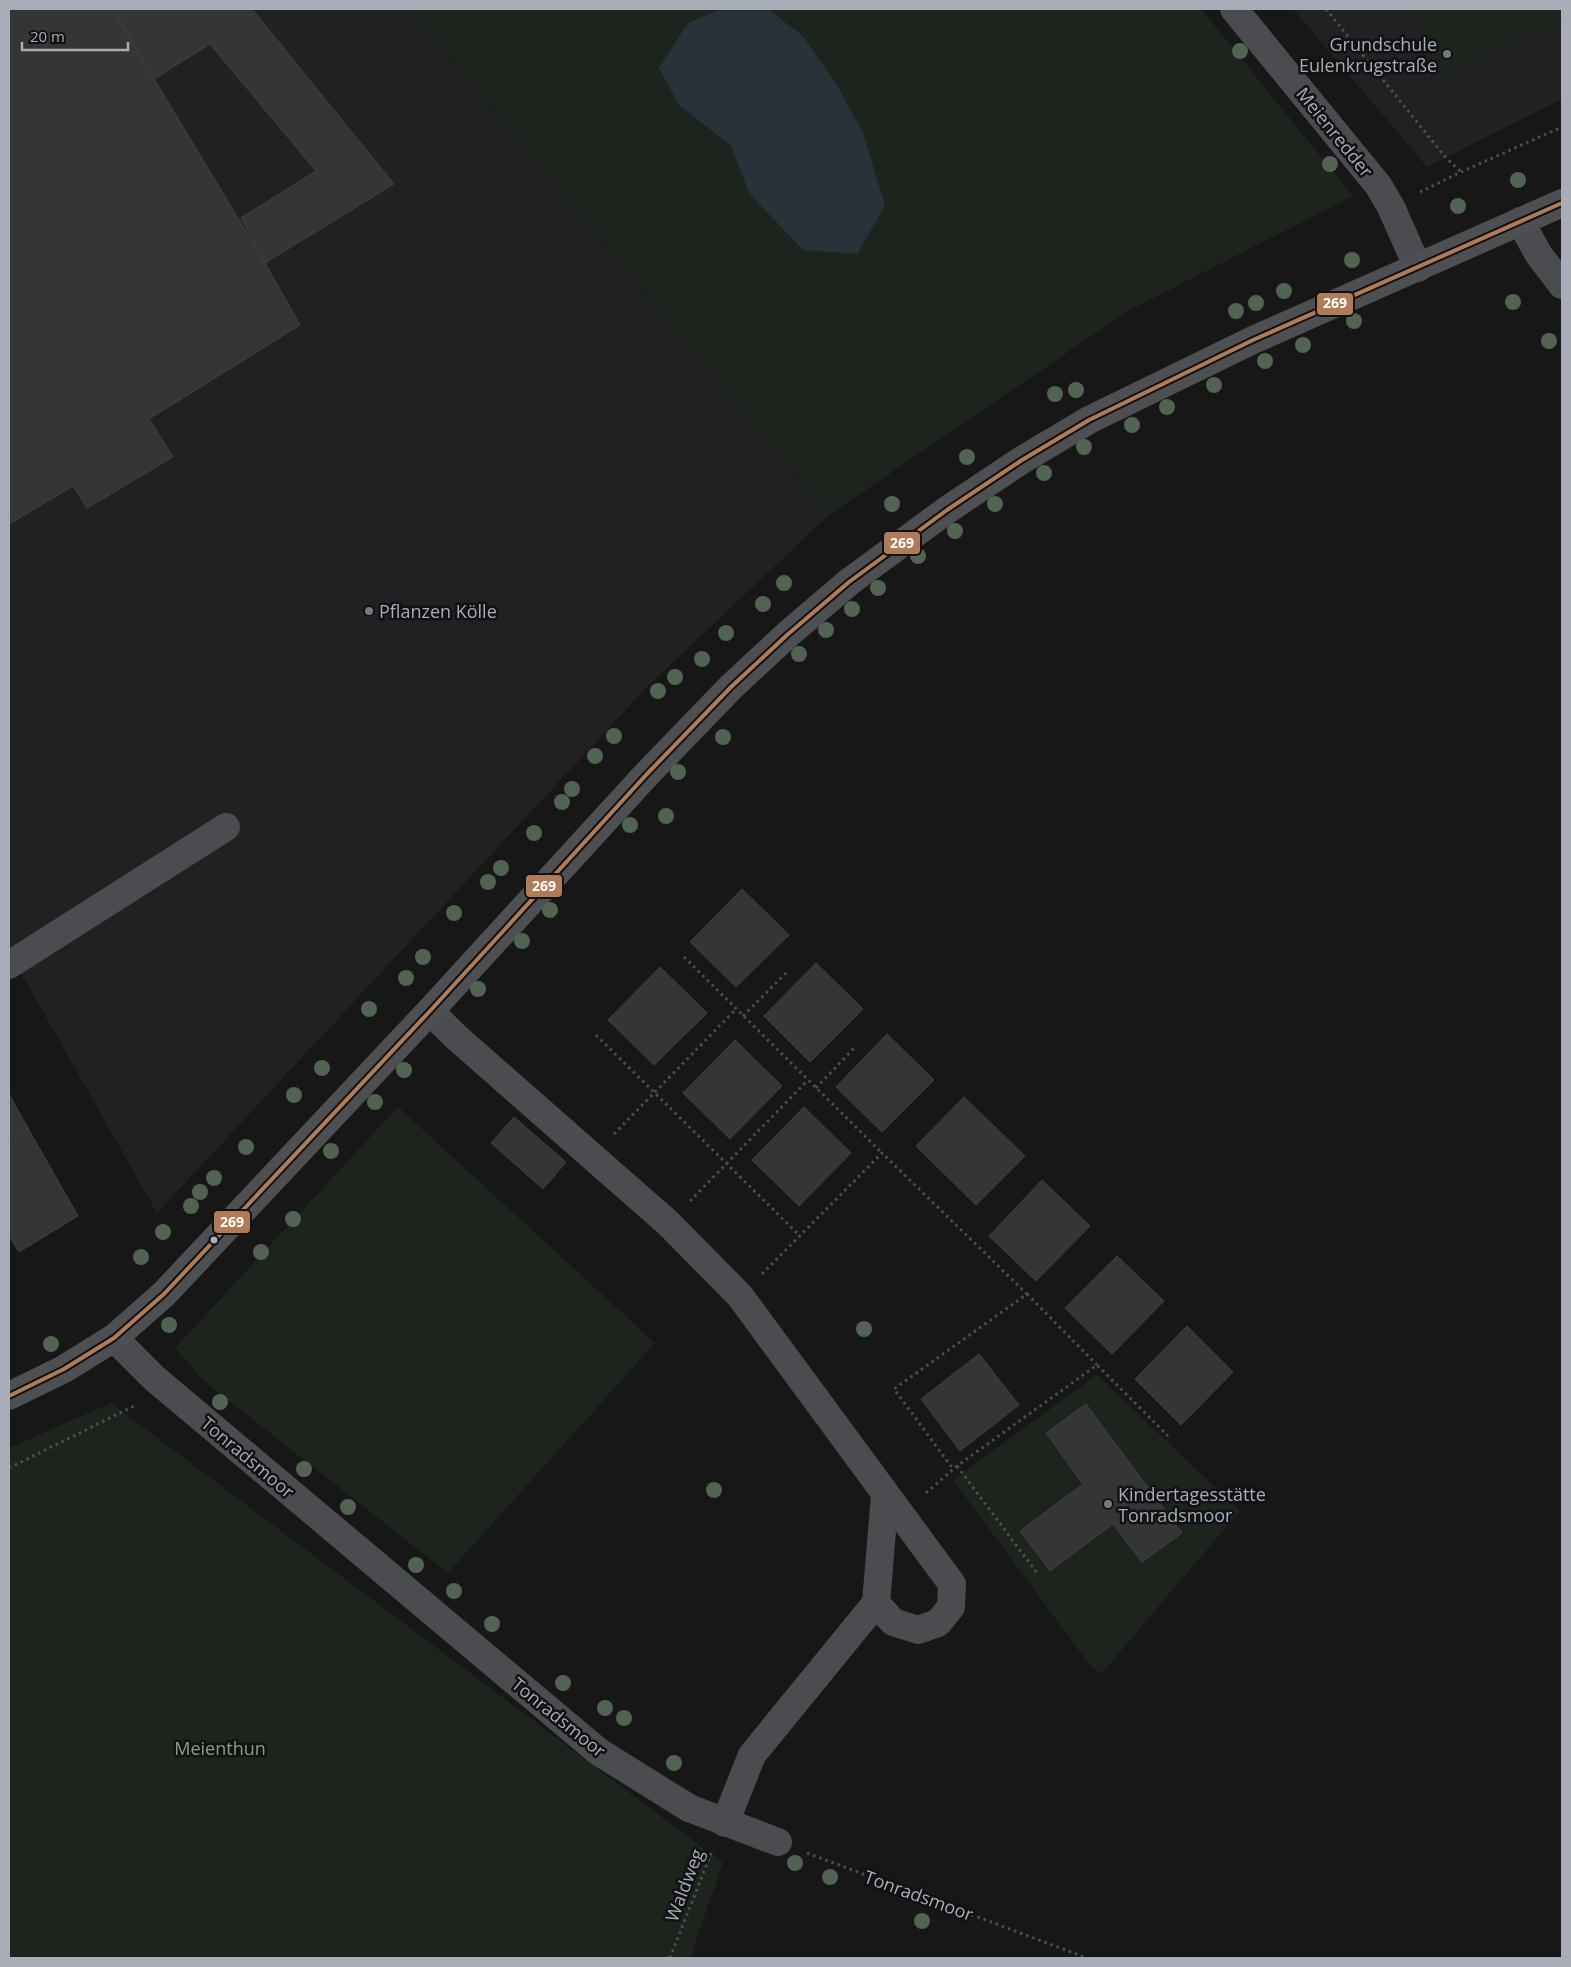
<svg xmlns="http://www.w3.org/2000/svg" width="1571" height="1967" font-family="'Open Sans',sans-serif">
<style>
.built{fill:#212123}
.green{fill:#1d241e;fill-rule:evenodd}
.water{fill:#2a3239}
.building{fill:#353536;stroke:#3f4043}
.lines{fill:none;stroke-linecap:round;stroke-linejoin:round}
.path{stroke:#4d4e52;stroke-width:3;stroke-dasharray:2.5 4;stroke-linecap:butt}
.minor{stroke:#4b4c50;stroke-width:28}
.major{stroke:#4d4f52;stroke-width:28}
.bus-1-casing{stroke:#111113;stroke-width:8}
.bus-1{stroke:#b07c57;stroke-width:4}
.tree{fill:#506451}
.poi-dot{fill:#757880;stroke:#111113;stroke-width:2}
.bus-dot{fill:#a8adb8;stroke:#111113;stroke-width:2}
.labels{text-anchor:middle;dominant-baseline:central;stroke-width:5;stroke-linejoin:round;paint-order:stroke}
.poi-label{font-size:18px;fill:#a8adb8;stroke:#111113;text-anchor:start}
.street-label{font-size:18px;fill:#a8adb8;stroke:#111113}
.park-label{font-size:18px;fill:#7fa381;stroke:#111113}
.line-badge{stroke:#111113;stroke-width:2}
.badge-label{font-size:14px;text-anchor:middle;font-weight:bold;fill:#fff}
</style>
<rect width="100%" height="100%" fill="#171717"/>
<g class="built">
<path d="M9,9h400l420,506 -179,169 -493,529 -136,-240 -12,7z"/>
<path d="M1293,9h269v90l-135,68z"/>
</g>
<g class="green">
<path d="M409,9h312l-33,14 -9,82 52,41 18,47 114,-60 -26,-48 -34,-49 -35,-27h433l152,187 -225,115 -299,204z"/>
<path d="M1412,9h150v14l-121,53z"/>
<path d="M398,1107l257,236 -207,230 -243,-191 -30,-34z"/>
<path d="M1097,1375l143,136 -139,163 -12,-10 -136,-184zM1086,1404l96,129 -40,29 -29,-38 -64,47 -29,-40 63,-47 -37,-50z"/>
<path d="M111,1403l612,460 -33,95h-681v-510z"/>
</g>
<path class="water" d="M721,9h47l35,27 34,49 26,48 22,73 -28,48 -54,-4 -54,-57 -18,-47 -52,-41 -20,-37 29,-45z"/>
<g class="building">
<path d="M9,9h103l153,254 35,62 -151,94 24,38 -86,51 -14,-22 -64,38z"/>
<path d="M113,9h139l142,175 -129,79 -24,-45 75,-47 -106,-127 -56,35z"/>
<path d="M742,889l47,46 -53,52 -46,-45z"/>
<path d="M816,963l47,46 -53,53 -46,-46z"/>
<path d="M660,967l47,46 -53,52 -46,-45z"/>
<path d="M887,1034l47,46 -52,52 -46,-45z"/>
<path d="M735,1040l47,46 -52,53 -47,-46z"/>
<path d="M9,1094l20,36 -20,11z"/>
<path d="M964,1097l61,59 -49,49 -60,-59z"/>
<path d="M804,1107l47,46 -52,53 -47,-46z"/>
<path d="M514,1117l52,45 -23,27 -52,-46z"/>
<path d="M29,1130l49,86 -59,36 -10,-16v-95z"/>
<path d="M1042,1180l48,46 -54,55 -47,-45z"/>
<path d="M1117,1256l47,45 -52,53 -47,-46z"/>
<path d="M1187,1326l46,46 -52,53 -46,-46z"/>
<path d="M979,1354l40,51 -59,46 -39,-52z"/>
<path d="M1086,1404l96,129 -40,29 -29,-38 -63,47 -30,-40 63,-47 -37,-51z"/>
</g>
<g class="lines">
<g class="path">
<path d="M1326,9l120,149 15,14"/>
<path d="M1420,192l41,-20 101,-45"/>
<path d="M684,957l198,196"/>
<path d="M743,1016l44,-44"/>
<path d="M596,1035l204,201"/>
<path d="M816,1088l40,-42"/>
<path d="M614,1134l122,-125"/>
<path d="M690,1201l118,-121"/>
<path d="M762,1274l120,-121 145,141 -133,95 59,80"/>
<path d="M1027,1294l70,71"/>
<path d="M957,1466l80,107"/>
<path d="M9,1468l127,-63"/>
<path d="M926,1493l31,-27 140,-101 71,71"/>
<path d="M807,1853l280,105"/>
<path d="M670,1958l42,-107"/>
</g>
<g class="minor">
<path d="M1234,9l144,176 13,22 27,61"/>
<path d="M1520,221l19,34 23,30"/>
<path d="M9,965l217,-138"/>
<path d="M430,1011l25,25 213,187 72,73 212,288 -1,23 -13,16 -20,7 -25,-8 -17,-19 9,-108"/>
<path d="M114,1338l40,40 445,374 90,56 89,34"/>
<path d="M725,1823l27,-68 124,-152"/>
</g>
<path class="major" d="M9,1396l55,-27 50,-31 50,-44 266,-283 216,-236 85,-88 56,-52 62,-53 98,-72 75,-50 67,-40 164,-80 309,-137"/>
<defs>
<path id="bus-1" d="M9,1396l55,-27 50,-31 50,-44 266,-283 216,-236 85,-88 56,-52 62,-53 98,-72 75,-50 67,-40 164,-80 309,-137"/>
</defs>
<use href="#bus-1" class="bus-1-casing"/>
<use href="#bus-1" class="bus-1"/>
</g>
<g class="tree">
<circle cx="1240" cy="51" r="8"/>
<circle cx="1330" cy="164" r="8"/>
<circle cx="1518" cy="180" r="8"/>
<circle cx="1458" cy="206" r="8"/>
<circle cx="1352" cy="260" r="8"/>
<circle cx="1284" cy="291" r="8"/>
<circle cx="1513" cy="302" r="8"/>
<circle cx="1256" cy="303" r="8"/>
<circle cx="1236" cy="311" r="8"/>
<circle cx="1354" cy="321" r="8"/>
<circle cx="1549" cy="341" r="8"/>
<circle cx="1303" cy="345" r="8"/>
<circle cx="1265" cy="361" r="8"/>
<circle cx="1214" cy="385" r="8"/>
<circle cx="1076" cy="390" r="8"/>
<circle cx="1055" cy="394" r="8"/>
<circle cx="1167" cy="407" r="8"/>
<circle cx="1132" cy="425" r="8"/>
<circle cx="1084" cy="447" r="8"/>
<circle cx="967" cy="457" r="8"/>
<circle cx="1044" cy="473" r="8"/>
<circle cx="892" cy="504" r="8"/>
<circle cx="995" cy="504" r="8"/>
<circle cx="955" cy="531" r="8"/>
<circle cx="918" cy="556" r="8"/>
<circle cx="784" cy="583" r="8"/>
<circle cx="878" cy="588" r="8"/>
<circle cx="763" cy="604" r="8"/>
<circle cx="852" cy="609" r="8"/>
<circle cx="826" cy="630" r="8"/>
<circle cx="726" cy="633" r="8"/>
<circle cx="799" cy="654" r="8"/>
<circle cx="702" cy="659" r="8"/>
<circle cx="675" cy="677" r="8"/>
<circle cx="658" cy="691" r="8"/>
<circle cx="614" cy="736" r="8"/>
<circle cx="723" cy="737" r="8"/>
<circle cx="595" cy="756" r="8"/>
<circle cx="678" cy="772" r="8"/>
<circle cx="572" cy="789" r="8"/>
<circle cx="562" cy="802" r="8"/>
<circle cx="666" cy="816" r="8"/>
<circle cx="630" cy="825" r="8"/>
<circle cx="534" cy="833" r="8"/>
<circle cx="501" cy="868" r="8"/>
<circle cx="488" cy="882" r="8"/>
<circle cx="550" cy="910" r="8"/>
<circle cx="454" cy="913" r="8"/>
<circle cx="522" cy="941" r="8"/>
<circle cx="423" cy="957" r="8"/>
<circle cx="406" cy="978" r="8"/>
<circle cx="478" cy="989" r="8"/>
<circle cx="369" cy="1009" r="8"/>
<circle cx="322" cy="1068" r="8"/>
<circle cx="404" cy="1070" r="8"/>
<circle cx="294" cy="1095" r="8"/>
<circle cx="375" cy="1102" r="8"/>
<circle cx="246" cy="1147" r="8"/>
<circle cx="331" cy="1151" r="8"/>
<circle cx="214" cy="1178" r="8"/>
<circle cx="200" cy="1192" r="8"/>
<circle cx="191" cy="1206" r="8"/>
<circle cx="293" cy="1219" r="8"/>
<circle cx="163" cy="1232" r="8"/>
<circle cx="261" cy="1252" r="8"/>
<circle cx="141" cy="1257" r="8"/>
<circle cx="169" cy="1325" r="8"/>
<circle cx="864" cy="1329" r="8"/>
<circle cx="51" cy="1344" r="8"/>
<circle cx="220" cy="1402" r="8"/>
<circle cx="304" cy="1469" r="8"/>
<circle cx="714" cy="1490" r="8"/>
<circle cx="348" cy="1507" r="8"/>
<circle cx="416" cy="1565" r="8"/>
<circle cx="454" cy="1591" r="8"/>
<circle cx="492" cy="1624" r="8"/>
<circle cx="563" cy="1683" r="8"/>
<circle cx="605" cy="1708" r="8"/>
<circle cx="624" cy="1718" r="8"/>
<circle cx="674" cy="1763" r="8"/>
<circle cx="795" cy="1863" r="8"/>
<circle cx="830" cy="1877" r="8"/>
<circle cx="922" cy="1921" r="8"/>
</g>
<g class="poi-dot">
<circle cx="1447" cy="54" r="5"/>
<circle cx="369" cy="611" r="5"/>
<circle cx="1108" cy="1504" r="5"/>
</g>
<circle class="bus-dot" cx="214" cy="1240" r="4.5"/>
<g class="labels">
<g class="poi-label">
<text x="1437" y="44" text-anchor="end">Grundschule<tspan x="1437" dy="21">Eulenkrugstraße</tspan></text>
<text x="379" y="611">Pflanzen Kölle</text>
<text x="1118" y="1494">Kindertagesstätte<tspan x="1118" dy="21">Tonradsmoor</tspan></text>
</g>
<g class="street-label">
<text transform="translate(1335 132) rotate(51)">Meienredder</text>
<text transform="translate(248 1457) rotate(40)">Tonradsmoor</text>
<text transform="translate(559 1717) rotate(39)">Tonradsmoor</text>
<text transform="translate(684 1885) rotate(-69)">Waldweg</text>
<text transform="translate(919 1895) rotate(20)">Tonradsmoor</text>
</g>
<g class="park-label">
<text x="220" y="1748">Meienthun</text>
</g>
</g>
<g class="line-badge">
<rect x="1316" y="292" width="38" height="24" rx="5" fill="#b07c57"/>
<rect x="883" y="531" width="38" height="24" rx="5" fill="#b07c57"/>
<rect x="525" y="874" width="38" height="24" rx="5" fill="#b07c57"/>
<rect x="213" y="1210" width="38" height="24" rx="5" fill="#b07c57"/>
</g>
<g class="badge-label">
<text x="1335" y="308">269</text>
<text x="902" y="548">269</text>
<text x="544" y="891">269</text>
<text x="232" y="1227">269</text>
</g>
<rect width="1571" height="1967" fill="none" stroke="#a8adb8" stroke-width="20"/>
<path d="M22 42v8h106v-8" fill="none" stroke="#a8adb8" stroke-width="2.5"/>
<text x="30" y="42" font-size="15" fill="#a8adb8" stroke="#111113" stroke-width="4" paint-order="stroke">20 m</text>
</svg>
